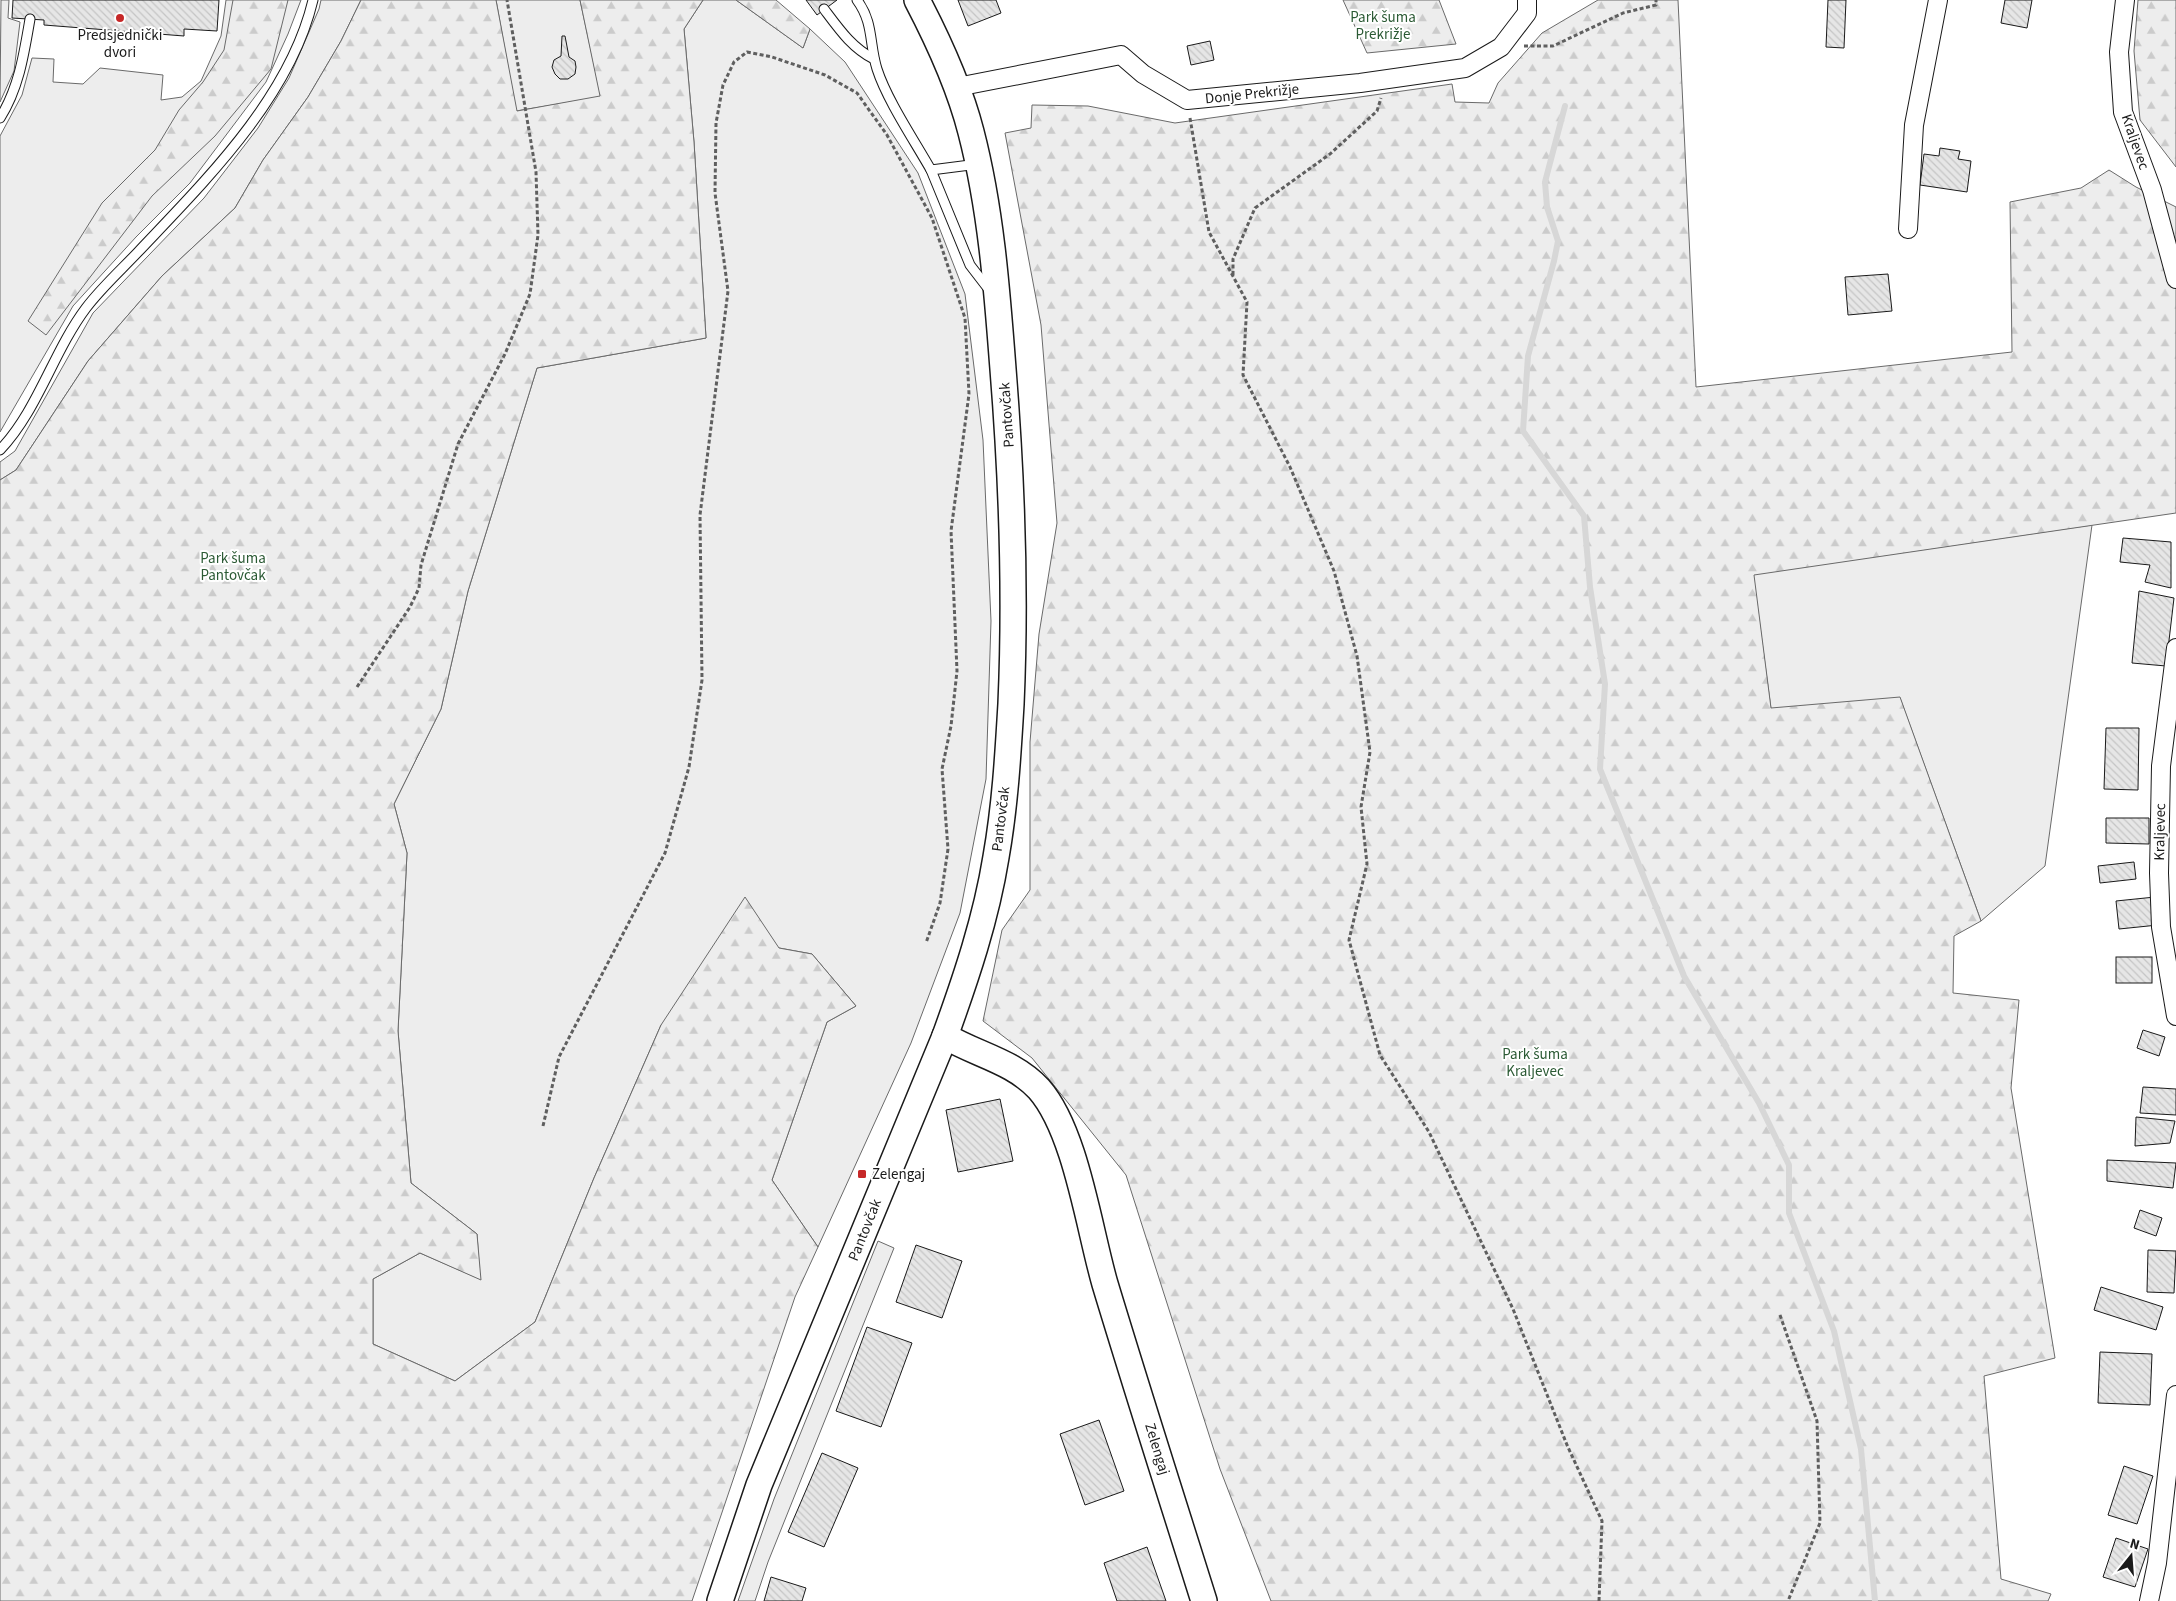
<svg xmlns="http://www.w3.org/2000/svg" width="2176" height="1601" font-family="'Source Sans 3',sans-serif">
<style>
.built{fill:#ededed;stroke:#6a6a6a}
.forest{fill:url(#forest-firs);stroke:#6a6a6a}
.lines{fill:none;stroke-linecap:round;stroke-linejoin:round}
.stream{stroke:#d7d7d7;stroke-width:6}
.building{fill:url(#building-back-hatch);stroke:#1a1a1a}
.lane-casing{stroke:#1a1a1a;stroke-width:11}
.street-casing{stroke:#1a1a1a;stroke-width:20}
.secondary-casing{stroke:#1a1a1a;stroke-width:28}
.path{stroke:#5f5f5f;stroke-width:3;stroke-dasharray:4 2.5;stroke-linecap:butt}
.lane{stroke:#fff;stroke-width:9}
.street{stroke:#fff;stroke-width:18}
.secondary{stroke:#fff;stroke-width:25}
.poi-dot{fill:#c62828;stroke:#fff;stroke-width:2}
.labels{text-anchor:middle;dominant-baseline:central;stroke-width:4;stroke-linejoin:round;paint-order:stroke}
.park-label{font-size:15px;fill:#2b5a34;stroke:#fff}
.poi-label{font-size:15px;fill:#1a1a1a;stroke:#fff}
.street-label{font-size:15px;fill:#1a1a1a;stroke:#fff}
</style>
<defs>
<pattern id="forest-firs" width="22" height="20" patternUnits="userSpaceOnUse" patternTransform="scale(1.25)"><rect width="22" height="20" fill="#ededed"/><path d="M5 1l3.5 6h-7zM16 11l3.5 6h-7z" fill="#cbcbcb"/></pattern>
<pattern id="building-back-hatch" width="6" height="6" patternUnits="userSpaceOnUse" patternTransform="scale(1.25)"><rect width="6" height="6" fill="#e6e6e6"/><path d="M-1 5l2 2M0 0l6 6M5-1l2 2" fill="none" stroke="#c5c5c5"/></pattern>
</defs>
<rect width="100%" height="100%" fill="#fff"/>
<g class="built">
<path d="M1,0h8l-1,18 12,4 -6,49 -14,31z"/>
<path d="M226,0h75l-13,34 -22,48 -76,101 -54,54 -63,69 -73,126v-296l22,-41 10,-37 22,1 -1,23 30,2 17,-16 63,7 -2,25 21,-3 19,-16 20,-45z"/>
<path d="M321,0h40l-20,41 -33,56 -45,63 -28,48 -73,68 -74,85 -72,109 -16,10v-18l15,-11 78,-138 111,-115 54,-70 31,-50 30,-69z"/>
<path d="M496,0h84l21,97 -85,14z"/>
<path d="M703,0h33l67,48 7,-19 35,33 73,111 47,121 18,146 8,181 -5,158 -26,134 -49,130 -93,204 -46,-67 55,-158 29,-16 -44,-52 -33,-6 -118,77 -67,153 -59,144 -80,59 -82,-37v-65l47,-26 60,26 -3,-45 -66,-51 -13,-152 9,-178 -13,-49 47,-95 27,-118 69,-223 169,-30 -12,-196 -10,-113z"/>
<path d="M2092,525l-47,341 -64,55 -81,-223 -129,11 -18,-135z"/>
<path d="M878,1241l16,7 -126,314 -13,39h-17l36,-102z"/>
</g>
<g class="forest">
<path d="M233,0h55l-17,69 -56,67 -63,60 -106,139 -18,-14 74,-118 53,-53 24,-40 24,-28 21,-32z"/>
<path d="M361,0h135l21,111 83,-15 -20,-96h123l-19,29 10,113 12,196 -169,30 -69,223 -27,118 -47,95 13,49 -9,178 13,152 66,51 4,46 -61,-27 -47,26v65l82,37 80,-59 59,-144 67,-153 84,-128 34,51 33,6 44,52 -29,16 -55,158 46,67 -23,50 -103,304h-692v-1121l16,-10 72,-109 74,-85 73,-68 28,-48 45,-63 33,-56z"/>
<path d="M736,0h40l34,29 -7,19z"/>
<path d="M1343,0h96l17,44 -89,9z"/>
<path d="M1598,0h80l18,387 316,-35 -2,-150 71,-14 28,-18 27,17 40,20v306l-422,62 17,133 129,-11 81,224 -27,15 -1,57 66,7 -8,88 44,270 -71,18 17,203 50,15 -3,7h-777l-51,-132 -94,-294 -94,-117 -49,-37 19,-91 28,-40v-148l9,-108 18,-111 -16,-198 -36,-192 26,-5 1,-23 56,1 87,17 277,-39 3,18 34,1 9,-20 44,-50z"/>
<path d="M2138,0h38v167l-36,-47 -6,-69z"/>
</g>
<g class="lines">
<path class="stream" d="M1565,106l-20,76 2,25 11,34 -4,20 -26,95 -5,75 61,85 6,71 15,97 -5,85 84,207 75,127 30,62v48l45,118 27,118 14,152"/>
</g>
<g class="building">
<path d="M13,0h206l-2,31 -33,-2v7l-140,-11v-5l-32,-2z"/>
<path d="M806,0h31l-20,15z"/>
<path d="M958,0h38l5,13 -33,13z"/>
<path d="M1828,0h18l-2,48 -18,-1z"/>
<path d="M2005,0h27l-5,28 -26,-5z"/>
<path d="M562,36h3l4,21 6,4 1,6 -1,7 -7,5h-8l-5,-5 -3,-7 2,-7 7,-4z"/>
<path d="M1210,41l4,19 -23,5 -4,-19z"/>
<path d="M1940,148l20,3 -2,8 13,2 -4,31 -47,-7 4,-31 15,2z"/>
<path d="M1888,274l4,37 -44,4 -3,-38z"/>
<path d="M2123,538l48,4v46l-26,-6 5,-17 -30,-3z"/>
<path d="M2139,591l35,7 -8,68 -34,-3z"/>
<path d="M2106,728h33l-1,62 -34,-1z"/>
<path d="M2106,818h43v26l-43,-1z"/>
<path d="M2134,862l2,17 -36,4 -2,-17z"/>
<path d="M2155,897l3,28 -39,4 -3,-28z"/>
<rect x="2116" y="957" width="36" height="26"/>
<path d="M2143,1030l22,7 -6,19 -22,-8z"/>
<path d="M2143,1087l33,2v26l-36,-2z"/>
<path d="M1000,1099l13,62 -55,11 -12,-62z"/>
<path d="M2136,1117l39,4 -5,22 -35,3z"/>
<path d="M2107,1160l69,3 -3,25 -66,-7z"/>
<path d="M2140,1210l22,8 -6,18 -22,-8z"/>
<path d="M916,1245l46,16 -20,57 -46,-16z"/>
<path d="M2148,1250l28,1 -2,42 -27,-1z"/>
<path d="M2101,1287l62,20 -7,23 -62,-20z"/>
<path d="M867,1327l45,16 -31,84 -45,-16z"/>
<path d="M2100,1352l52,2 -2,51 -52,-2z"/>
<path d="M1099,1420l25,71 -39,14 -25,-71z"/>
<path d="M822,1453l36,15 -34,79 -36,-15z"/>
<path d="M2124,1466l29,10 -16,48 -29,-9z"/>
<path d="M2116,1538l32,11 -13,38 -32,-10z"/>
<path d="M1147,1547l19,54h-49l-13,-38z"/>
<path d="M771,1577l35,11 -4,13h-38z"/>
</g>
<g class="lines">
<defs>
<g id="lane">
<path d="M857,0c17,23 12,44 20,69 10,31 37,71 54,101l47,-6"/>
<path d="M824,9c15,20 28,39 50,50"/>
<path d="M0,118c19,-30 24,-64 30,-99"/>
<path d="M931,170l39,95 20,26"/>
<path d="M0,450c38,-40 53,-98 86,-142 15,-20 35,-38 52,-56 67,-71 152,-154 175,-252"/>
</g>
<g id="street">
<path d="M2125,0l-6,52 4,60 29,78 24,89"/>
<path d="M957,87l164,-32 22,19 44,26 173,-17 105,-15 36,-21 26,-34v-13"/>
<path d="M1908,229l6,-104 24,-125"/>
<path d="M2176,648l-15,118 -2,107 2,54 15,89"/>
<path d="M2149,1601l8,-38 19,-168"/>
</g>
<g id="secondary">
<path d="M945,1036c32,19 68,25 94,53 37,42 50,140 66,195 32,106 66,212 99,317"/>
<path d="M720,1601l39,-116 186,-449c21,-58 41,-117 51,-179 9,-51 12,-102 15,-153 5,-112 1,-223 -8,-335 -6,-79 -12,-160 -32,-237 -12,-47 -32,-90 -54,-132"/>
</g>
</defs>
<use href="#lane" class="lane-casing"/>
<use href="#street" class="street-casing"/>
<use href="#secondary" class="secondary-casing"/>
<g class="path">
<path d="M1524,46h29l70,-33 33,-8v-5"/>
<path d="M1190,118l19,114 38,70 -4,73 47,92 44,104 23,85 13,96 -9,55 6,57 -18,76 31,115 49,77 84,177 54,136 35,76 -3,80"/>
<path d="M1233,275v-16l22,-51 75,-54 47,-43 4,-13"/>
<path d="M357,687l53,-80 9,-19 2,-23 37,-121 47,-90 25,-60 8,-59 -2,-63 -29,-172"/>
<path d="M543,1126l16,-69 106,-204 24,-86 13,-87 -2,-165 28,-224 -13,-98 1,-70 7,-38 11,-23 13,-10 25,5 53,18 32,18 30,42 45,83 33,100 4,76 -18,137 6,140 -6,55 -9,43 6,80 -8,54 -14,40"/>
<path d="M1780,1315l37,106 3,102 -32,78"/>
</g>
<use href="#lane" class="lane"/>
<use href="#street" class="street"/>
<use href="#secondary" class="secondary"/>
</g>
<g class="poi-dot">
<circle cx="120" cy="18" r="5"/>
<rect x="857" y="1169" width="10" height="10" rx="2.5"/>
</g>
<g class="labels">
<g class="park-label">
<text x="1383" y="17">Park šuma<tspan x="1383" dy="17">Prekrižje</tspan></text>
<text x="233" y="558">Park šuma<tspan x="233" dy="17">Pantovčak</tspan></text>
<text x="1535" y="1054">Park šuma<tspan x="1535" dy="17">Kraljevec</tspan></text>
</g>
<g class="poi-label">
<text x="120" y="35">Predsjednički<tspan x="120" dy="17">dvori</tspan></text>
<text x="872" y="1174" text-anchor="start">Zelengaj</text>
</g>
<g class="street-label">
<text transform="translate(1252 94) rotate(-6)">Donje Prekrižje</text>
<text transform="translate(2135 142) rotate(71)">Kraljevec</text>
<text transform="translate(1007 415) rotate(-94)">Pantovčak</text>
<text transform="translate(1001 819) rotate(-83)">Pantovčak</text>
<text transform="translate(2160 832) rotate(-89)">Kraljevec</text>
<text transform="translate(865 1230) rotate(-68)">Pantovčak</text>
<text transform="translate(1157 1449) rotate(73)">Zelengaj</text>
</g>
</g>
<g transform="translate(2131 1556) rotate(17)" stroke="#ffffff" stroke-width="4" paint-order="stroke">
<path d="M0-4L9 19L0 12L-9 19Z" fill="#1a1a1a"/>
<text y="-8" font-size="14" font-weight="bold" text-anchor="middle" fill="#1a1a1a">N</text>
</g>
</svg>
